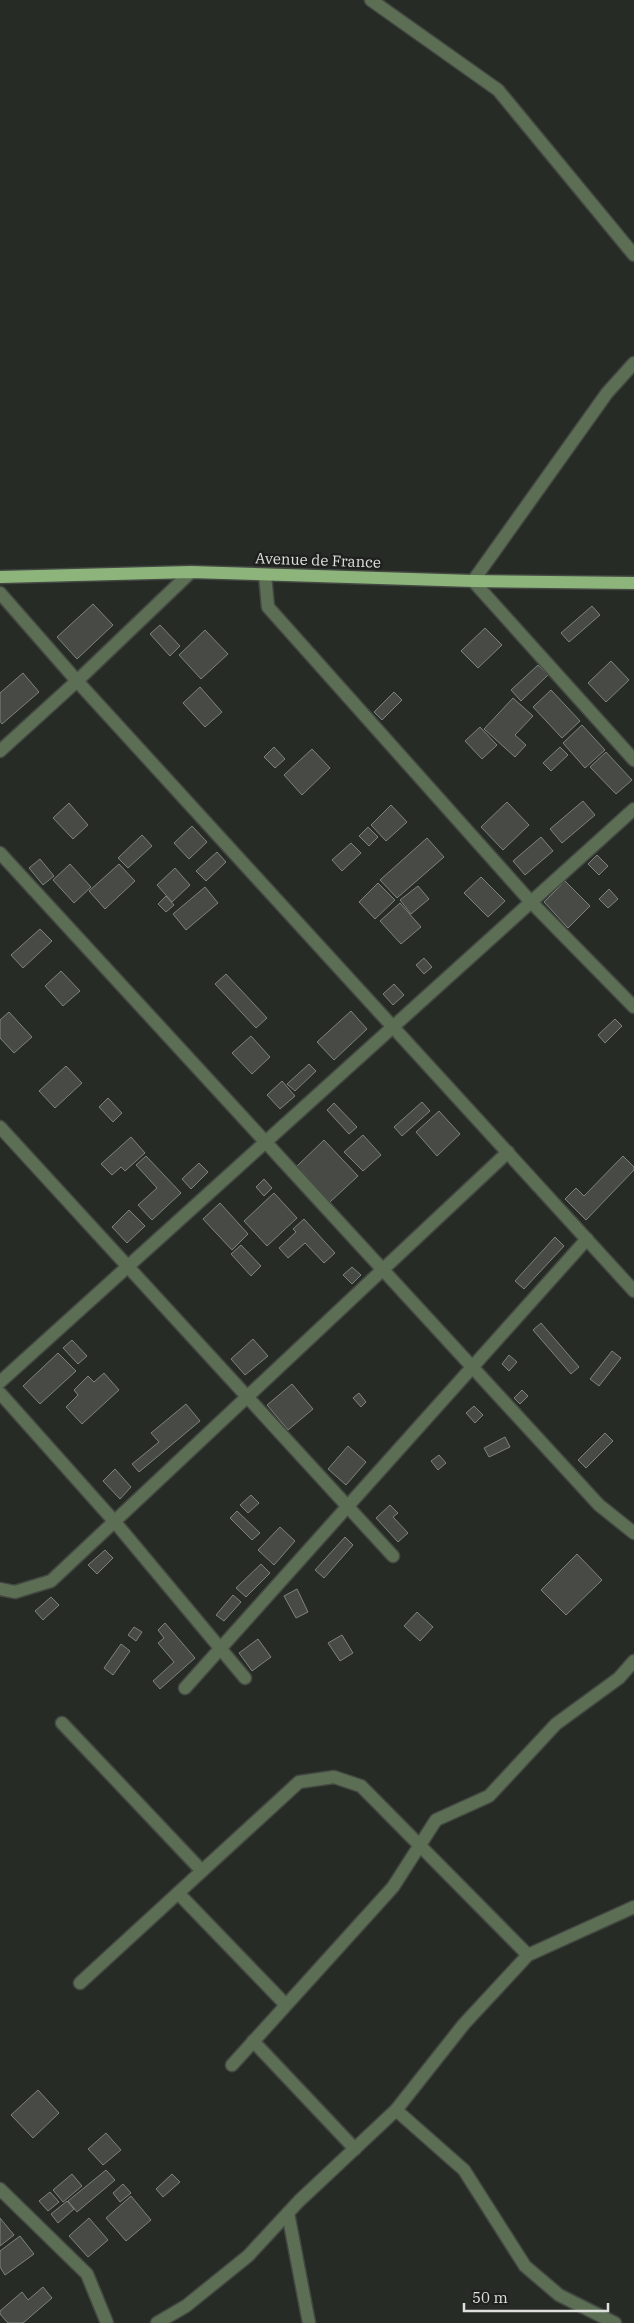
<svg xmlns="http://www.w3.org/2000/svg" width="634" height="2323" font-family="'IBM Plex Serif',serif">
<style>
.building{fill:#474a45;stroke:#7f837e}
.lines{fill:none;stroke-linecap:round;stroke-linejoin:round}
.minor-casing{stroke:#444843;stroke-width:15}
.major-casing{stroke:#444843;stroke-width:15}
.minor{stroke:#5c6f54;stroke-width:12}
.major{stroke:#8db47b;stroke-width:12}
.labels{text-anchor:middle;dominant-baseline:central;stroke-width:5;stroke-linejoin:round;paint-order:stroke}
.street-label{font-size:15px;fill:#dee0dd;stroke:#1e211d}
</style>
<rect width="100%" height="100%" fill="#272b26"/>
<g class="building">
<path d="M93,604l20,21 -36,34 -20,-22z"/>
<path d="M592,606l8,9 -31,27 -8,-9z"/>
<path d="M160,625l20,21 -10,10 -20,-22z"/>
<path d="M485,628l17,17 -24,23 -17,-17z"/>
<path d="M205,630l23,24 -27,25 -22,-24z"/>
<path d="M611,661l18,19 -23,22 -18,-19z"/>
<path d="M538,665l10,10 -27,26 -10,-11z"/>
<path d="M23,673l16,19 -37,32 -2,-3v-28z"/>
<path d="M200,687l22,25 -17,15 -22,-24z"/>
<path d="M551,690l29,31 -18,17 -29,-31z"/>
<path d="M394,692l8,8 -20,20 -8,-8z"/>
<path d="M513,698l20,18 -18,19 11,10 -11,12 -31,-28z"/>
<path d="M582,725l23,25 -20,18 -22,-25z"/>
<path d="M480,727l17,18 -15,14 -17,-18z"/>
<path d="M274,747l11,12 -10,9 -11,-11z"/>
<path d="M560,747l8,8 -17,16 -8,-8z"/>
<path d="M312,749l18,19 -28,27 -18,-20z"/>
<path d="M606,752l26,28 -16,14 -26,-27z"/>
<path d="M583,801l12,14 -33,28 -12,-14z"/>
<path d="M507,802l22,23 -26,25 -22,-23z"/>
<path d="M69,803l19,22 -15,14 -20,-21z"/>
<path d="M391,805l16,17 -21,19 -15,-16z"/>
<path d="M192,826l15,16 -18,17 -15,-16z"/>
<path d="M368,827l10,10 -9,9 -10,-10z"/>
<path d="M142,835l10,11 -24,22 -10,-10z"/>
<path d="M541,837l12,14 -28,24 -12,-14z"/>
<path d="M427,838l17,19 -47,41 -17,-18z"/>
<path d="M351,843l10,10 -19,18 -10,-11z"/>
<path d="M217,852l9,10 -20,19 -10,-10z"/>
<path d="M597,855l11,11 -9,9 -11,-11z"/>
<path d="M40,859l14,17 -11,9 -14,-17z"/>
<path d="M70,864l21,23 -17,16 -21,-23z"/>
<path d="M119,864l16,17 -30,28 -16,-18z"/>
<path d="M175,868l15,17 -18,17 -15,-17z"/>
<path d="M481,877l24,24 -17,16 -24,-24z"/>
<path d="M565,881l25,25 -22,22 -24,-26z"/>
<path d="M378,883l17,17 -20,19 -16,-17z"/>
<path d="M418,886l11,13 -18,15 -11,-14z"/>
<path d="M205,887l13,16 -32,27 -13,-16z"/>
<path d="M609,889l9,10 -10,9 -9,-9z"/>
<path d="M166,896l8,9 -8,7 -8,-8z"/>
<path d="M400,903l21,24 -20,17 -21,-23z"/>
<path d="M40,929l12,12 -29,27 -12,-13z"/>
<path d="M424,958l8,9 -8,7 -8,-9z"/>
<path d="M61,971l19,20 -17,15 -18,-20z"/>
<path d="M226,974l41,44 -11,10 -41,-44z"/>
<path d="M394,984l10,11 -11,10 -10,-11z"/>
<path d="M351,1011l16,18 -33,31 -17,-18z"/>
<path d="M9,1012l23,25 -18,16 -14,-15v-18z"/>
<path d="M615,1019l7,7 -17,17 -7,-8z"/>
<path d="M251,1036l19,21 -18,17 -20,-21z"/>
<path d="M309,1064l7,7 -21,20 -8,-7z"/>
<path d="M66,1066l16,17 -27,25 -16,-17z"/>
<path d="M282,1081l13,15 -15,13 -13,-14z"/>
<path d="M108,1098l14,15 -9,9 -14,-15z"/>
<path d="M422,1102l8,9 -28,25 -8,-9z"/>
<path d="M334,1103l23,24 -8,7 -22,-24z"/>
<path d="M439,1111l21,23 -23,22 -21,-24z"/>
<path d="M363,1135l18,20 -18,16 -19,-19z"/>
<path d="M131,1137l14,16 -20,18 -4,-4 -9,8 -11,-11z"/>
<path d="M324,1140l34,36 -28,26 -33,-36z"/>
<path d="M146,1156l35,37 -29,27 -14,-15 19,-17 -21,-23z"/>
<path d="M623,1156l11,11v3l-48,50 -21,-21 11,-11 8,8z"/>
<path d="M199,1163l9,9 -17,17 -9,-10z"/>
<path d="M264,1179l8,9 -8,8 -8,-9z"/>
<path d="M274,1193l23,25 -30,28 -23,-25z"/>
<path d="M220,1203l28,31 -16,16 -29,-31z"/>
<path d="M129,1210l16,16 -18,17 -15,-16z"/>
<path d="M304,1219l31,34 -11,10 -19,-20 -17,15 -9,-10 17,-16 -3,-3z"/>
<path d="M555,1237l9,9 -40,43 -9,-8z"/>
<path d="M241,1245l20,21 -10,10 -20,-22z"/>
<path d="M352,1267l9,8 -9,9 -9,-9z"/>
<path d="M541,1323l38,44 -8,7 -38,-44z"/>
<path d="M253,1339l15,17 -23,19 -14,-16z"/>
<path d="M72,1340l15,16 -9,8 -15,-16z"/>
<path d="M612,1351l9,7 -22,28 -9,-7z"/>
<path d="M58,1353l18,18 -36,33 -17,-18z"/>
<path d="M509,1355l8,7 -8,9 -7,-7z"/>
<path d="M104,1373l15,17 -37,34 -16,-17 12,-12 -4,-5 14,-14 6,6z"/>
<path d="M292,1384l21,25 -25,21 -21,-25z"/>
<path d="M522,1390l6,6 -8,8 -6,-6z"/>
<path d="M359,1393l7,9 -5,5 -8,-9z"/>
<path d="M186,1404l14,17 -61,51 -7,-8 27,-22 -8,-9z"/>
<path d="M474,1406l9,9 -8,8 -9,-10z"/>
<path d="M605,1433l8,8 -27,27 -8,-8z"/>
<path d="M505,1437l5,10 -21,10 -5,-9z"/>
<path d="M348,1446l18,16 -20,23 -18,-16z"/>
<path d="M439,1455l7,8 -8,7 -7,-9z"/>
<path d="M115,1469l16,18 -11,12 -17,-18z"/>
<path d="M251,1495l8,8 -11,10 -8,-8z"/>
<path d="M390,1505l8,8 -5,4 15,16 -10,9 -22,-24z"/>
<path d="M237,1511l23,22 -8,7 -22,-22z"/>
<path d="M280,1527l15,14 -21,24 -16,-15z"/>
<path d="M345,1537l8,8 -29,33 -9,-8z"/>
<path d="M105,1550l8,8 -16,16 -9,-9z"/>
<path d="M577,1554l25,26 -36,35 -25,-25z"/>
<path d="M261,1564l9,9 -24,24 -10,-9z"/>
<path d="M297,1589l11,23 -12,6 -12,-22z"/>
<path d="M233,1595l8,7 -17,19 -8,-6z"/>
<path d="M51,1597l8,8 -16,15 -8,-9z"/>
<path d="M417,1612l16,15 -13,14 -16,-15z"/>
<path d="M165,1623l30,35 -35,31 -7,-8 21,-19 -16,-19 6,-5 -6,-8z"/>
<path d="M134,1627l8,5 -6,9 -8,-6z"/>
<path d="M342,1635l11,18 -13,8 -12,-18z"/>
<path d="M258,1639l13,18 -19,14 -13,-18z"/>
<path d="M121,1644l9,7 -17,24 -9,-7z"/>
<path d="M38,2090l21,23 -26,25 -22,-23z"/>
<path d="M106,2133l15,17 -18,15 -15,-16z"/>
<path d="M106,2170l9,10 -38,32 -9,-11z"/>
<path d="M72,2174l10,12 -19,16 -10,-12z"/>
<path d="M172,2174l8,8 -17,15 -7,-8z"/>
<path d="M123,2184l8,9 -11,9 -7,-9z"/>
<path d="M50,2192l9,10 -11,9 -9,-10z"/>
<path d="M131,2196l20,24 -25,21 -20,-23z"/>
<path d="M67,2201l7,8 -16,14 -7,-9z"/>
<path d="M0,2218l14,17 -14,11z"/>
<path d="M89,2218l19,22 -20,17 -19,-21z"/>
<path d="M20,2236l14,18 -29,21 -5,-8v-16z"/>
<path d="M43,2287l9,11 -29,25h-15l-8,-9v-3l22,-19 6,8z"/>
</g>
<g class="lines">
<defs>
<g id="minor">
<path d="M371,0l127,90 136,165"/>
<path d="M634,363l-27,30 -134,188 161,179"/>
<path d="M265,575l3,32 262,294 104,106"/>
<path d="M0,593l77,88 557,610"/>
<path d="M0,751l77,-70 114,-109"/>
<path d="M0,853l599,652 35,28"/>
<path d="M0,1127l393,429"/>
<path d="M0,1382l634,-573"/>
<path d="M0,1393l114,128 131,157"/>
<path d="M0,1589l15,3 36,-11 457,-429"/>
<path d="M185,1688l402,-449"/>
<path d="M62,1723l140,148"/>
<path d="M178,1893l108,112"/>
<path d="M80,1983l219,-201 35,-5 27,9 167,169"/>
<path d="M253,2041l102,108"/>
<path d="M232,2065l161,-178 43,-67 53,-24 67,-72 63,-46 15,-17"/>
<path d="M396,2110l68,60 61,96 34,29 56,28"/>
<path d="M0,2189l87,85 20,49"/>
<path d="M288,2213l21,110"/>
<path d="M157,2323l29,-17 62,-50 51,-55 97,-91 68,-86 64,-69 106,-48"/>
</g>
<path id="major" d="M0,577l191,-5 282,9 161,2"/>
</defs>
<use href="#minor" class="minor-casing"/>
<use href="#major" class="major-casing"/>
<use href="#minor" class="minor"/>
<use href="#major" class="major"/>
</g>
<g class="labels">
<g class="street-label">
<text transform="translate(318 560) rotate(2)">Avenue de France</text>
</g>
</g>
<path d="M464 2303v8h144v-8" fill="none" stroke="#dee0dd" stroke-width="2.5"/>
<text x="472" y="2303" font-size="15" fill="#dee0dd" stroke="#1e211d" stroke-width="4" paint-order="stroke">50 m</text>
</svg>
